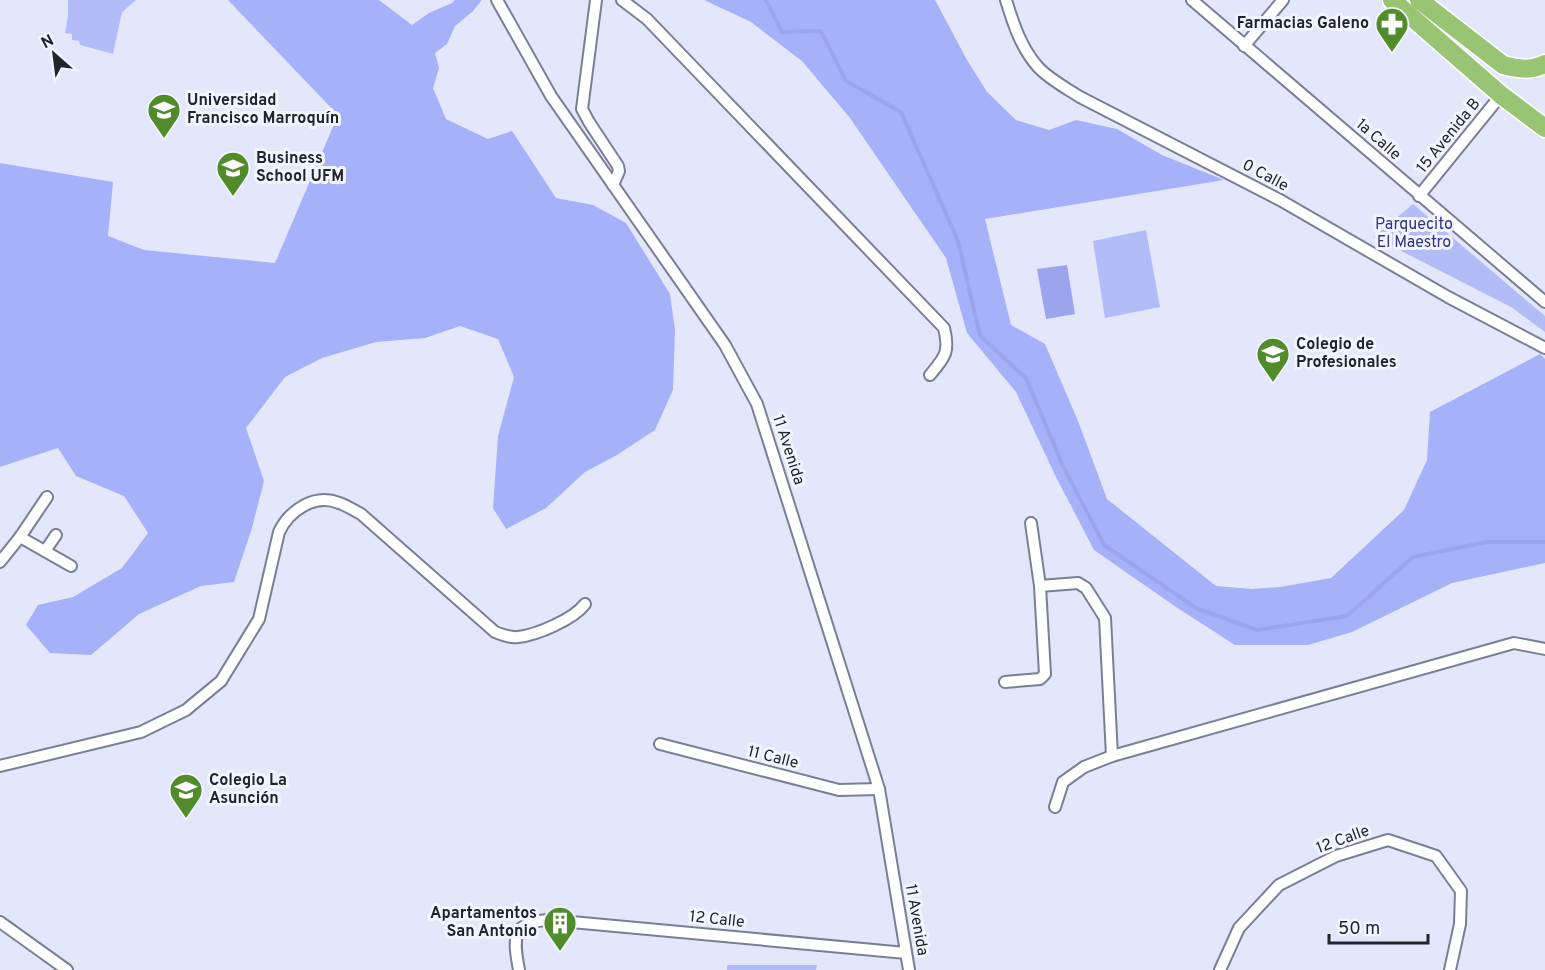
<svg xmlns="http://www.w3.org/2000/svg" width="1545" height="970" font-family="Overpass,sans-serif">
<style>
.green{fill:#b2bcf6}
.forest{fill:#a5b1f9}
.water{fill:#9aa5ed}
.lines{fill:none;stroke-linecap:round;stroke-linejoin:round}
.stream{stroke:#9aa5ed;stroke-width:4}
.minor-casing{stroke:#7a7f95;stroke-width:14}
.primary-casing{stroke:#fff;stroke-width:21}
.minor{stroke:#fff;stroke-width:10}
.primary{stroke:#98c473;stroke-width:18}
.labels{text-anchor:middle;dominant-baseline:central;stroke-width:6;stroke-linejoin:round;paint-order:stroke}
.poi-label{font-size:16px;font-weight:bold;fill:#22242d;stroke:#f2f5ff;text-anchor:start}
.street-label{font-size:16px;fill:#22242d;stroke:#f2f5ff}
.park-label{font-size:16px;fill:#313385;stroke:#f2f5ff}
</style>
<rect width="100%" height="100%" fill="#e3e7fb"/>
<g class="green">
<path d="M68,0h68l-14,12 -9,42 -33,-9 -1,-4 -7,-1v-6l-7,-1 3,-17z"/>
<path d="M1413,204l132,112v16l-34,-25 -137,-70z"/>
<path d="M1146,230l14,77 -55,11 -12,-77z"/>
<path d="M727,965h90l-1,5h-89z"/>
</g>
<g class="forest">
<path d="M228,0h151l33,25 17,-12 23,-10 3,-3h27l-10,12 -17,14 -8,18 -12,9 4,15 -6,20 13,31 42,20 24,-8 44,67 37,7 33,18 44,71 5,36 -2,60 -18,40 -38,25 -32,17 -39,36 -40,21 -13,-21 5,-72 16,-59 -16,-38 -38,-13 -35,12 -49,4 -54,16 -37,19 -39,51 18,53 -12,47 -18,54 -33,4 -62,28 -48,41 -41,-2 -24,-28 12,-20 35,-8 49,-29 26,-35 -24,-37 -48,-20 -18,-28 -58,19v-304l113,19 -5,54 36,14 131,13 63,-148z"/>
<path d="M704,0h231l32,60 20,32 29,28 33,10 27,-10 41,9 45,26 62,25 -239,39 26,106 34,19 33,77 29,78 109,87 36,3 28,-2 51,-9 73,-68 23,-50 3,-48 110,-58 5,5v204l-93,20 -100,49 -44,13h-73l-59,-38 -82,-57 -38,-73 -40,-85 -49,-59 -21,-75 -96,-140 -48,-57 -51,-39z"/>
</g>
<path class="water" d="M1067,265l8,49 -29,5 -9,-50z"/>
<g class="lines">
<path class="stream" d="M766,0l16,32 39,-1 25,50 55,31 57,129 22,95 46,42 37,88 41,79 92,63 61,22 90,-14 66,-59 74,-15h58"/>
<defs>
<g id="minor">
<path d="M497,0l54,96 174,249 32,59 122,385 30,181"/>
<path d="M596,0l-14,109 7,13 29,44 1,5 -6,14"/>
<path d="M622,0l25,19 297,309c6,24 1,29 -14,47"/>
<path d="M1006,0c7,23 15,48 32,67 11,12 28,21 42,30l200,103 168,97 97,51"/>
<path d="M1192,0l353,302"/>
<path d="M1244,46l39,-46"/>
<path d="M1419,196l82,-101"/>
<path d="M1031,523l9,63"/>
<path d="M20,537l27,-40"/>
<path d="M45,551l11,-16"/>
<path d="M0,562l20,-25 51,29"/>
<path d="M1005,682l35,-3 5,-5 -5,-88 38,-3 8,5 19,30 7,138"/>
<path d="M660,744l179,46 40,-1"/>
<path d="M0,766l141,-34 45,-22 35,-29 38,-62 20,-87c10,-21 35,-39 60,-29 7,2 14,7 22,11l134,118c8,3 15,6 23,5 19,-2 56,-18 67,-33"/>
<path d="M1055,807l8,-25 21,-15 28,-11 402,-113 31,6"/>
<path d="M0,922l67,48"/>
<path d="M519,970c-6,-32 -8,-49 31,-50l356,33"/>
<path d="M1220,970l19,-42 40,-43 57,-29 52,-16 48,16 25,35 -1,33 -10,46"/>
</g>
<g id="primary">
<path d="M1392,0l109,95 44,33"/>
<path d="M1419,0l84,65c16,4 26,6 42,-1"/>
</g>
</defs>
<use href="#minor" class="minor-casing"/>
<use href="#primary" class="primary-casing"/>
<use href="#minor" class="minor"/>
<use href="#primary" class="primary"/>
</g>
<defs>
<symbol id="pharmacy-pin" viewBox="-11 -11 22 30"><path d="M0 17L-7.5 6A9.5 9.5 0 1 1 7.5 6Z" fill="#528c2a" stroke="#f2f5ff"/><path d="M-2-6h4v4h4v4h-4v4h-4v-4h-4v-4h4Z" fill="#fff"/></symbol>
<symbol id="university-pin" viewBox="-11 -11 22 30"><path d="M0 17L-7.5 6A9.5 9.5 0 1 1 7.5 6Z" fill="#528c2a" stroke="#f2f5ff"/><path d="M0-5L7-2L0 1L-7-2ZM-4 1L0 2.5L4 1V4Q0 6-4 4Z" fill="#fff"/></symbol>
<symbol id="school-pin" viewBox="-11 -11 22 30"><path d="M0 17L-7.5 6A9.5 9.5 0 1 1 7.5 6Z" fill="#528c2a" stroke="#f2f5ff"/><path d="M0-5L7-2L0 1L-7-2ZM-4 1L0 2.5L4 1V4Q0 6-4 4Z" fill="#fff"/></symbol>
<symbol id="building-pin" viewBox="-11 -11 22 30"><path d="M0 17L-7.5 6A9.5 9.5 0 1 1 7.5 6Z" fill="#528c2a" stroke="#f2f5ff"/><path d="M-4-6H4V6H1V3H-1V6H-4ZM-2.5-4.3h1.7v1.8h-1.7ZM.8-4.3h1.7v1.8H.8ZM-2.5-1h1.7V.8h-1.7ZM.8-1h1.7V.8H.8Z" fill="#fff"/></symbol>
</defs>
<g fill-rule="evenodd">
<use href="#pharmacy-pin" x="1373" y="5" width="38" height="52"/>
<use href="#university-pin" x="145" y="91" width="38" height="52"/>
<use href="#university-pin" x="214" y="149" width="38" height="52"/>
<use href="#university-pin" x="1254" y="335" width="38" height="52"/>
<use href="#school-pin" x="167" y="771" width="38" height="52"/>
<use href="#building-pin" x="541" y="904" width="38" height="52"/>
</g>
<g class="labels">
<g class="poi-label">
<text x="1369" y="24" text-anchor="end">Farmacias Galeno</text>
<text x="187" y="101">Universidad<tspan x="187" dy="18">Francisco Marroquín</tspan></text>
<text x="256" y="159">Business<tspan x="256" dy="18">School UFM</tspan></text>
<text x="1296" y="345">Colegio de<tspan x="1296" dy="18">Profesionales</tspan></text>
<text x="209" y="781">Colegio La<tspan x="209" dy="18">Asunción</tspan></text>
<text x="537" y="914" text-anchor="end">Apartamentos<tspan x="537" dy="18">San Antonio</tspan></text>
</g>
<g class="street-label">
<text transform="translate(1449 136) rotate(-51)">15 Avenida B</text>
<text transform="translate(1378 140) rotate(41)">1a Calle</text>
<text transform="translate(1265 176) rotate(28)">0 Calle</text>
<text transform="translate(788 450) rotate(72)">11 Avenida</text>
<text transform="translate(773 758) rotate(14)">11 Calle</text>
<text transform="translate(1343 840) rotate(-20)">12 Calle</text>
<text transform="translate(717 920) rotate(6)">12 Calle</text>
<text transform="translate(916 920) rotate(80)">11 Avenida</text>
</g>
<g class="park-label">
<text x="1414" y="225">Parquecito<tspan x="1414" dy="18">El Maestro</tspan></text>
</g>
</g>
<g transform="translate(54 54) rotate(332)" stroke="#f2f5ff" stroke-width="4.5" paint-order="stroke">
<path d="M0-4.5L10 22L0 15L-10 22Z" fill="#22242d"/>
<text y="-9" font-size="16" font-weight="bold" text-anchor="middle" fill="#22242d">N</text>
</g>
<path d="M1329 934v9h99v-9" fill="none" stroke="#22242d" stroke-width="3"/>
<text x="1338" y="934" font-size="18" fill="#22242d" stroke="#f2f5ff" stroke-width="4.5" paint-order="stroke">50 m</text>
</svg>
